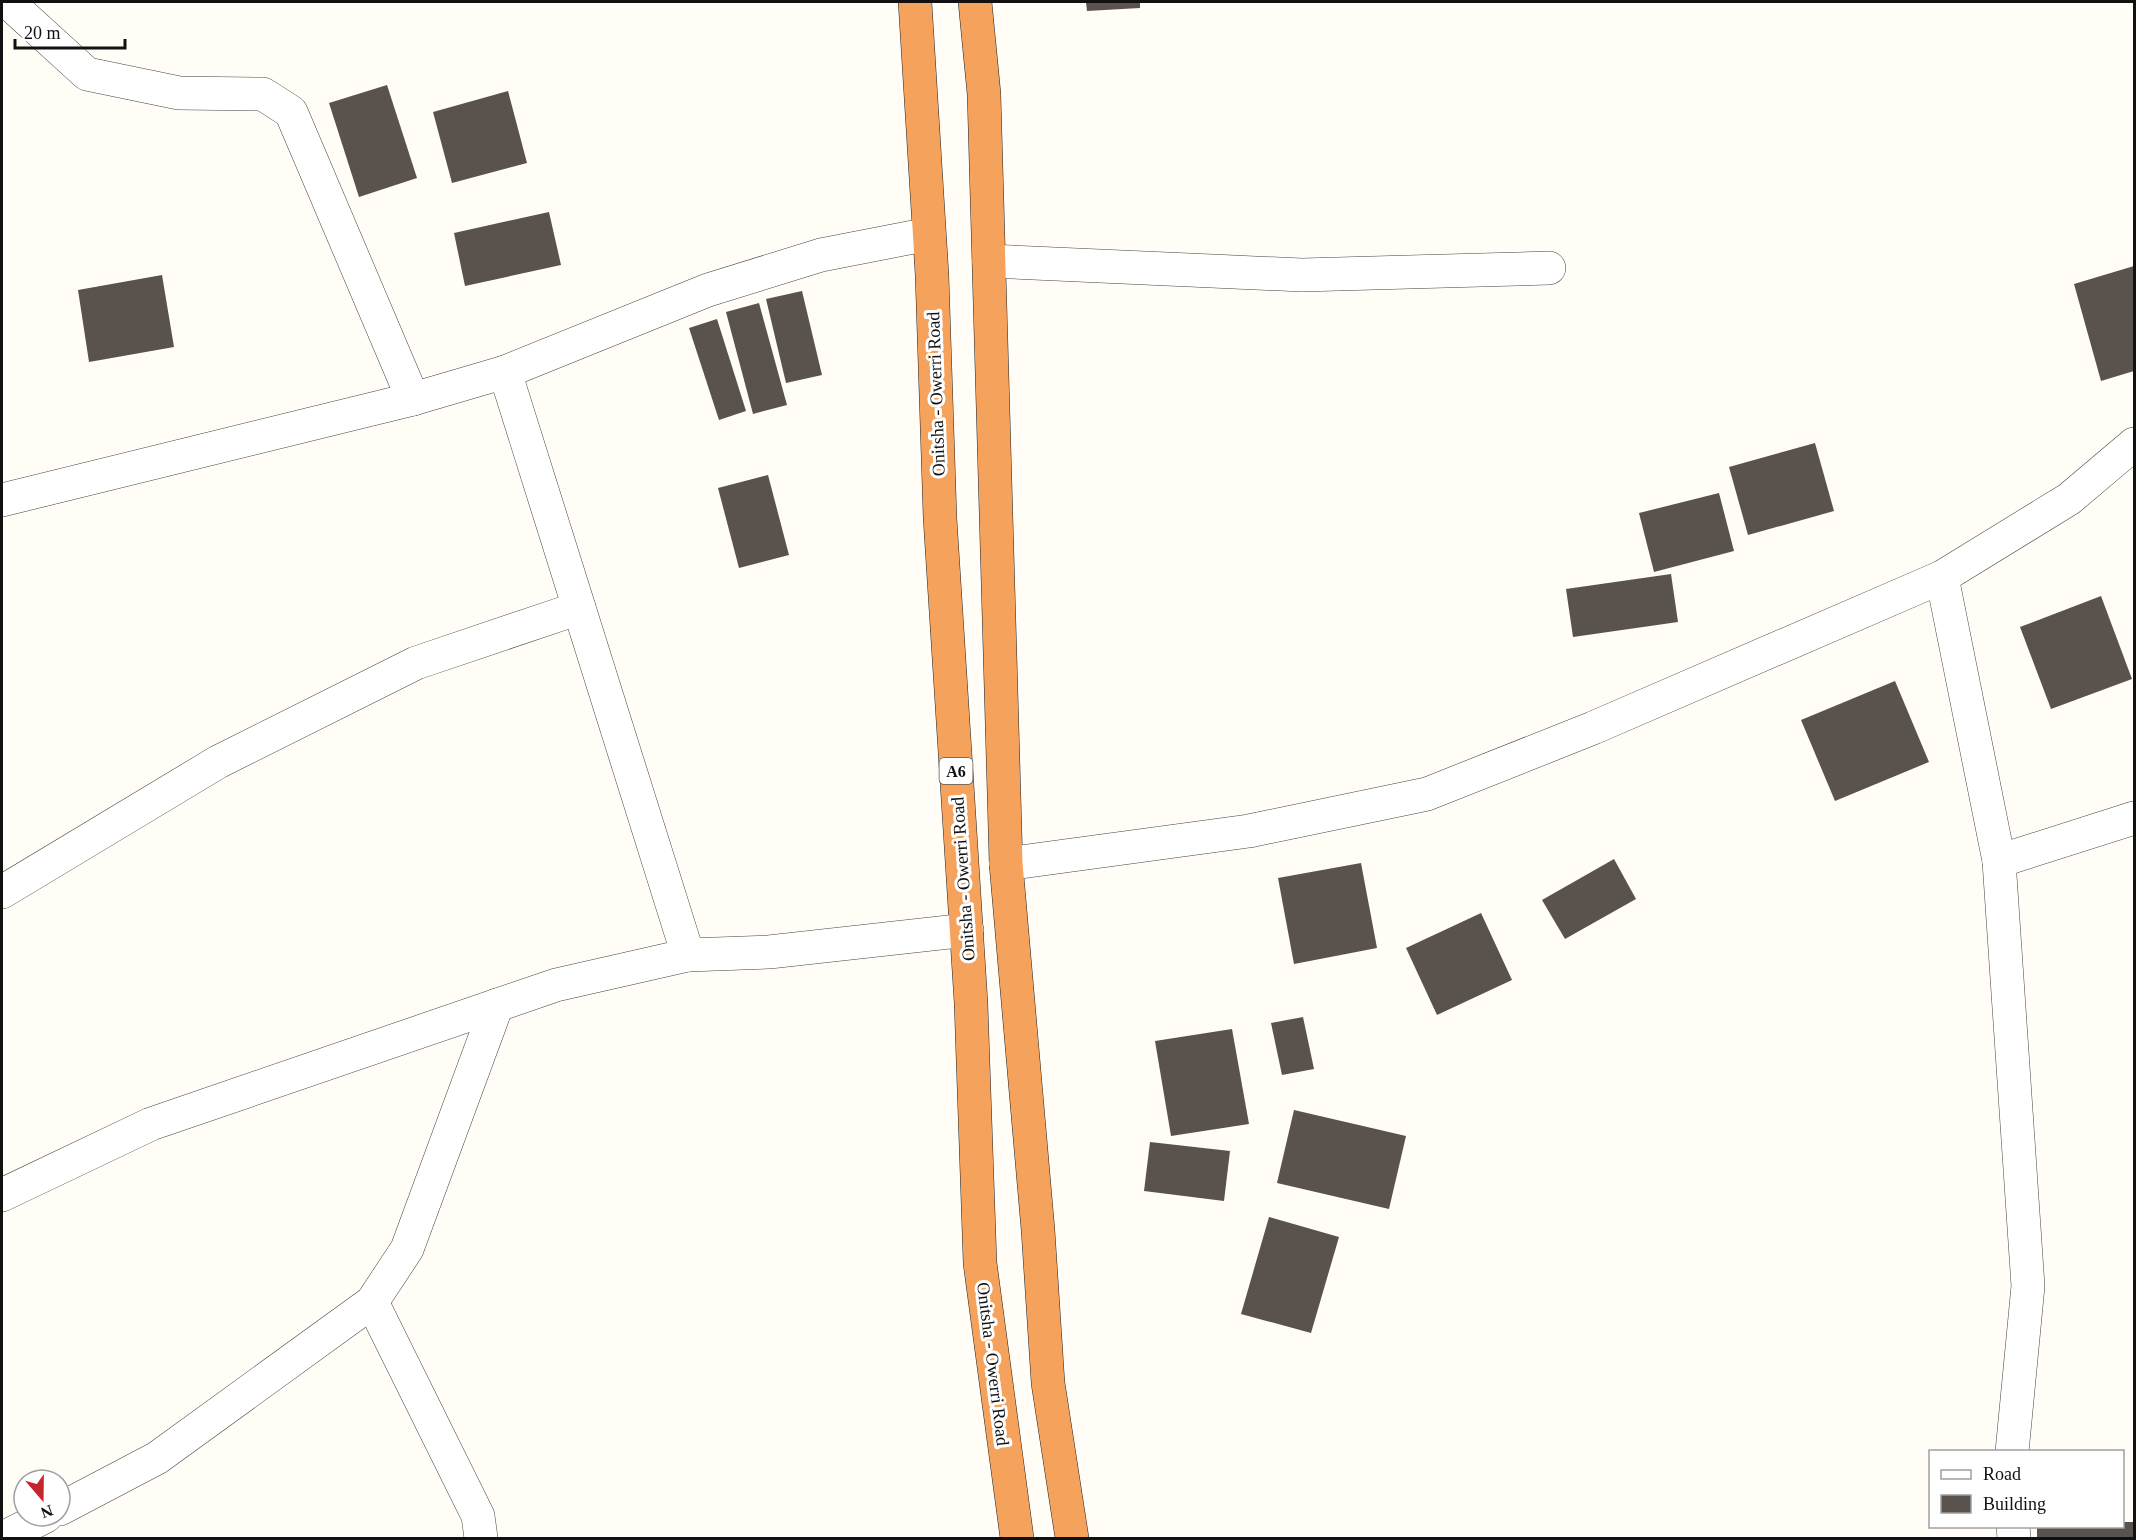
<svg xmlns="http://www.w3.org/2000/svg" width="2136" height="1540" font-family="'Times New Roman',serif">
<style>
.building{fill:#5a524d}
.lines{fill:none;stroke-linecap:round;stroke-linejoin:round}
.street-casing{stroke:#444;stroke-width:34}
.highway-casing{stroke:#222;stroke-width:34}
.street{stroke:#fff;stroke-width:33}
.highway{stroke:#f5a25d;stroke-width:33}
.labels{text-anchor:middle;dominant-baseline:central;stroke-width:6;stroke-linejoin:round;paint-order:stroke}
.shield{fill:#fff;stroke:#585858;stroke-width:1.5}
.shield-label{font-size:16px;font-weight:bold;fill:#111}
.street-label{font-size:18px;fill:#111;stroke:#fff}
</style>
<rect width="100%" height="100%" fill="#fffdf5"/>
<g class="building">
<path d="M1086,2h54v6l-53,3z"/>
<path d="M387,85l30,93 -58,19 -30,-94z"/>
<path d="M508,91l19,72 -75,20 -19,-71z"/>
<path d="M549,212l12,53 -96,21 -11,-53z"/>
<path d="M2134,266v105l-33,10 -27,-97z"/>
<path d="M162,275l12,72 -85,15 -11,-72z"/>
<path d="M802,291l20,84 -36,8 -20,-84z"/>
<path d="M759,303l28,102 -34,9 -27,-102z"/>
<path d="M717,319l29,92 -27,9 -30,-92z"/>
<path d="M1815,443l19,68 -86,24 -19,-68z"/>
<path d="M768,475l21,80 -50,13 -21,-80z"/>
<path d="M1719,493l15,58 -80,21 -15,-59z"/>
<path d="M1671,574l7,48 -105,15 -7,-48z"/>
<path d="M2101,596l31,83 -81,30 -31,-82z"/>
<path d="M1895,681l34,81 -94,39 -34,-81z"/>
<path d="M1614,859l22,40 -71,40 -23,-39z"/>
<path d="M1361,863l16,85 -83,16 -16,-86z"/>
<path d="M1481,913l31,67 -75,35 -31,-67z"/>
<path d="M1303,1017l11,52 -32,6 -11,-52z"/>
<path d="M1232,1029l17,95 -78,12 -16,-95z"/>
<path d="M1294,1110l112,26 -17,73 -112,-26z"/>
<path d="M1150,1142l80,9 -6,50 -80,-10z"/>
<path d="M1269,1217l70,20 -28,96 -70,-19z"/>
<path d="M2122,1522h12v16h-97v-12h85z"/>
</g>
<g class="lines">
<defs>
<g id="street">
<path d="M8,2l79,72 92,19 84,1 28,18 122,287"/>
<path d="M989,261l313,14 247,-7"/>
<path d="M505,372l183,583"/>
<path d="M2,500l411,-101 92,-27 203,-82 113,-35 108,-21"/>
<path d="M1942,577l57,284 29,425 -16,166"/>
<path d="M1999,861l135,-43"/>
<path d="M1006,864l243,-33 178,-37 166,-66 349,-151 127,-78 65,-55"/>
<path d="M2,892l216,-130 198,-99 163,-55"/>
<path d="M2,1195l149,-71 405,-139 132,-30 81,-3 198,-22"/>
<path d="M372,1302l106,214 3,22"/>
<path d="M60,1509l97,-51 215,-156 35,-53 90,-244"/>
<path d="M2013,1526l1,12"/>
<path d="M3,1538l43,-22"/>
</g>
<g id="highway">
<path d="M915,2l17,273 8,243 31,485 9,260 37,275"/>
<path d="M975,2l9,92 22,770 32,366 10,153 24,155"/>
</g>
</defs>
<use href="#street" class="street-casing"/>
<use href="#highway" class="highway-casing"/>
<use href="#street" class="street"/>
<use href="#highway" class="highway"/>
</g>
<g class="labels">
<rect class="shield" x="939.5" y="758" width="33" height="26" rx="4.5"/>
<g class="shield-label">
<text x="956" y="771">A6</text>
</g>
<g class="street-label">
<text transform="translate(936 394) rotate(-92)">Onitsha - Owerri Road</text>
<text transform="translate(963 879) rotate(-94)">Onitsha - Owerri Road</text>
<text transform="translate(993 1364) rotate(83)">Onitsha - Owerri Road</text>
</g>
</g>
<rect width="2136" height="1540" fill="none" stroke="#111111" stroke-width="6"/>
<rect x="1929" y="1450" width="195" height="78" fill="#ffffff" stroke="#a0a0a0" stroke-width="1.5"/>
<rect x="1941" y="1470" width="30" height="9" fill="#ffffff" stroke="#a0a0a0" stroke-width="1.5"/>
<text x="1983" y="1480" font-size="18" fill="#111111">Road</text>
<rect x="1941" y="1495" width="30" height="18" fill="#5a524d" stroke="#a0a0a0" stroke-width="1.5"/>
<text x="1983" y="1510" font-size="18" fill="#111111">Building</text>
<g transform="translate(42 1498) rotate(160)"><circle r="28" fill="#ffffff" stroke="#a0a0a0" stroke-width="1.5"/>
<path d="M0-4.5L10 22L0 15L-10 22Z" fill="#c4262e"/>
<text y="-9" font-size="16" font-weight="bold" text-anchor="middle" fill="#111111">N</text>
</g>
<path d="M15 39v9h110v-9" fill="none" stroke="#111111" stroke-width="3"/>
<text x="24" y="39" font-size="18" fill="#111111" stroke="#ffffff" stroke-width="4.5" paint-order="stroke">20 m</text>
</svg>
